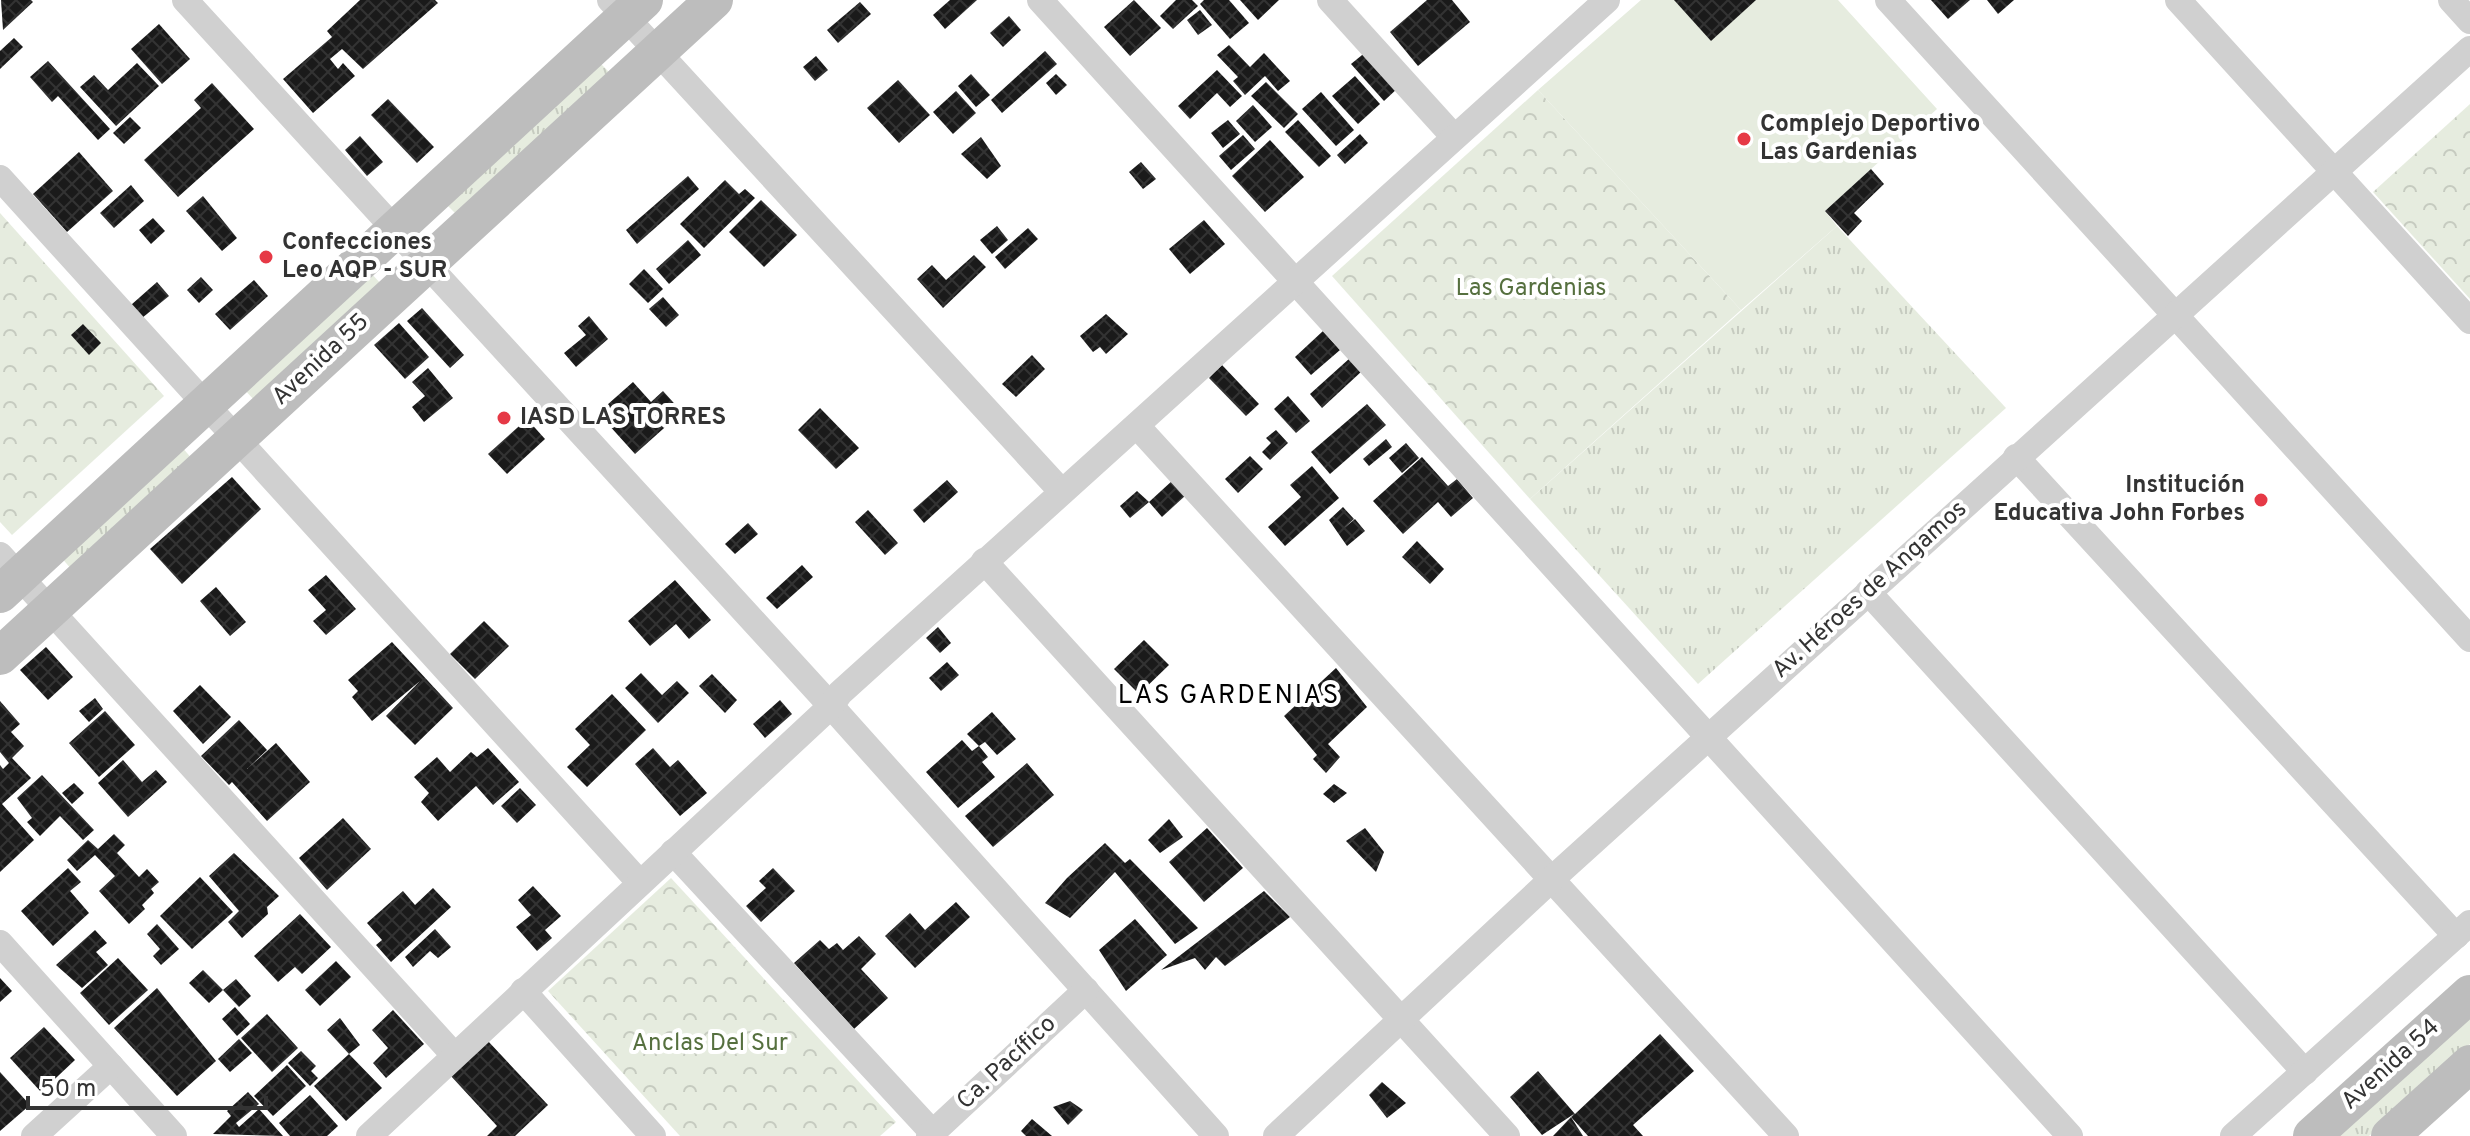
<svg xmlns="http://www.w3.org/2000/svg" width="2470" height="1136" font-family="Overpass,sans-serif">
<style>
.grass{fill:url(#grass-tufts)}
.forest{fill:url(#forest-crowns)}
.pitch{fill:#e6ecdf}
.building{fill:url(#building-cross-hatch)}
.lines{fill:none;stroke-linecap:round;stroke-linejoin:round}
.street{stroke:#d0d0d0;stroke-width:26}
.secondary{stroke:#bdbdbd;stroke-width:38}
.poi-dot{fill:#e63946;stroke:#fff;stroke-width:3}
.labels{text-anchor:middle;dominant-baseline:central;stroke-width:8;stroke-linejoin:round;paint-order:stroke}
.poi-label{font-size:24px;font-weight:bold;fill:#333;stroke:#fff;text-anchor:start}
.park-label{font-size:24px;fill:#56703f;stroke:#fff}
.street-label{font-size:24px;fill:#333;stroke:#fff}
.neighbourhood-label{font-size:26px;letter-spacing:2px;fill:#000;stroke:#fff}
</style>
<defs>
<pattern id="grass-tufts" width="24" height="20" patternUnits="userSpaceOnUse" patternTransform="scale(2)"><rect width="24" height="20" fill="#e6ecdf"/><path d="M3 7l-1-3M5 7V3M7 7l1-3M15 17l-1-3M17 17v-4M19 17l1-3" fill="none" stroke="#c6cbc0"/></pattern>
<pattern id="forest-crowns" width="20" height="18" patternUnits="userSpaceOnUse" patternTransform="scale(2)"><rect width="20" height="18" fill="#e6ecdf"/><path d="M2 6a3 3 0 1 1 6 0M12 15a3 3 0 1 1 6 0" fill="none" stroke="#c6cbc0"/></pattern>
<pattern id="building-cross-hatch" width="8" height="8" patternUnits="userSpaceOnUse" patternTransform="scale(2)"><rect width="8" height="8" fill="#1a1a1a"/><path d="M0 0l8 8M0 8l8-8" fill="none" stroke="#333"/></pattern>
</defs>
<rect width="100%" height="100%" fill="#fff"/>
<g class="grass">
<path d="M599,62l11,11 -155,140 -11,-11z"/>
<path d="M1837,226l169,182 -308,276 -168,-185z"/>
<path d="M370,272l12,13 -127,116 -12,-13z"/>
<path d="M181,446l12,14 -121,110 -12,-14z"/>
<path d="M2470,1015v29l-101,92h-33z"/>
</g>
<g class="forest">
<path d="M1538,90l203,220 -211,189 -198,-223z"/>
<path d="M2470,104v195l-97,-107z"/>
<path d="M0,213l164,183 -152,139 -12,-13z"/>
<path d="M671,878l225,244 -16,14h-200l-132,-145z"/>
</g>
<path class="pitch" d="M1641,0h197l99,109 -112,102 12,15 -96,84 -203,-220z"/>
<g class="building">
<path d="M1,0h30l2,2 -30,28z"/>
<path d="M360,0h75l3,3 -75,66 -21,-20 -12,10 8,10 5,-6 12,13 -42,37 -30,-34 49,-42 -5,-6z"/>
<path d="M950,0h27l-32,29 -12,-14z"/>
<path d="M1134,0l27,28 -31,28 -26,-29z"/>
<path d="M1176,0h16l6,6 -25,23 -13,-13z"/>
<path d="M1204,0h25l20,23 -19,16 -30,-35z"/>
<path d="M1240,0h39l-21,20z"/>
<path d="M1427,0h25l18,22 -52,44 -28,-34z"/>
<path d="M1674,0h82l-45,41z"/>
<path d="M1931,0h39l-22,19z"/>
<path d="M1987,0h27l-16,14z"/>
<path d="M860,2l11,12 -33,29 -11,-13z"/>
<path d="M1200,10l12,15 -14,10 -11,-15z"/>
<path d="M1009,16l12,14 -18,17 -13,-14z"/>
<path d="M159,24l31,35 -28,25 -31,-35z"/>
<path d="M14,38l9,9 -23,22v-18z"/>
<path d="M1229,45l21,22 14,-14 26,28 -12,10 -13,-15 -20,19 -12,-14 5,-4 -21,-22z"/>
<path d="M1045,51l12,13 -55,49 -11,-13z"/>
<path d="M1367,51l32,36 -15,14 -33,-37z"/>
<path d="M816,56l12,14 -13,11 -12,-14z"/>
<path d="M48,61l62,68 -12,11 -40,-44 -6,6 -22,-25z"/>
<path d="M137,63l22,23 -43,40 -36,-39 14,-12 14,15z"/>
<path d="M1217,70l25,26 -12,11 -13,-14 -27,26 -12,-13z"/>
<path d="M971,74l19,21 -14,12 -18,-21z"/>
<path d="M1056,74l11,11 -11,10 -10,-12z"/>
<path d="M1355,76l25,28 -22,20 -26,-28z"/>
<path d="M898,80l32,35 -31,28 -32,-35z"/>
<path d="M1266,82l32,32 -14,14 -33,-32z"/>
<path d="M212,83l42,46 -76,68 -34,-37 57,-52 -7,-8z"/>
<path d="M956,91l20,22 -23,21 -20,-22z"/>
<path d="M1321,92l33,38 -18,16 -34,-37z"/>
<path d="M388,99l46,48 -17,16 -46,-48z"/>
<path d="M1253,105l19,22 -17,15 -19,-21z"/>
<path d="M130,117l11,11 -17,16 -11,-11z"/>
<path d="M1228,120l12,14 -17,14 -12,-15z"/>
<path d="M1298,120l33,36 -12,11 -34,-35z"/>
<path d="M1360,134l8,9 -23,21 -8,-9z"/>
<path d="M1243,135l12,14 -24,21 -12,-14z"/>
<path d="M360,136l23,26 -16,14 -22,-26z"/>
<path d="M981,137l20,29 -14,13 -26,-25z"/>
<path d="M1270,140l34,37 -39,35 -33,-36z"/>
<path d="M79,152l34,39 -46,41 -34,-38z"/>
<path d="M1141,162l15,17 -13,10 -14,-17z"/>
<path d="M1871,169l13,15 -30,29 8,8 -14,15 -23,-25z"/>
<path d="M688,176l11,13 -62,55 -11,-14z"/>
<path d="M725,180l14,14 6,-5 10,9 -51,50 -24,-24z"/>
<path d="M131,185l13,16 -30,27 -14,-15z"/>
<path d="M203,196l34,42 -15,13 -36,-40z"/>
<path d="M761,200l36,35 -33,32 -35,-35z"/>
<path d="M153,218l12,13 -14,13 -12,-14z"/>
<path d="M1204,220l21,24 -35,30 -21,-25z"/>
<path d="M997,226l11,14 -16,14 -12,-14z"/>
<path d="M1028,228l10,11 -33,30 -10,-12z"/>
<path d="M688,240l13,15 -32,29 -13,-15z"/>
<path d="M974,255l12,12 -43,41 -26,-29 15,-14 14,15z"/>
<path d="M644,269l19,20 -15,14 -19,-19z"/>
<path d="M201,277l12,13 -14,13 -12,-13z"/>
<path d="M254,280l14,16 -38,34 -15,-16z"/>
<path d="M157,282l12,14 -27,22 -11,-13z"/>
<path d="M663,297l16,18 -13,12 -17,-18z"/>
<path d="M422,308l42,47 -14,13 -43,-47z"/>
<path d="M1106,314l22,20 -22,20 -6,-7 -7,5 -13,-16z"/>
<path d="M589,316l19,23 -32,28 -12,-14 22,-18 -8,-9z"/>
<path d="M399,323l30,34 -24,22 -31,-34z"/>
<path d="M83,324l18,19 -12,12 -18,-20z"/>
<path d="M1323,331l17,19 -29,25 -16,-18z"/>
<path d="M1032,355l13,14 -29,28 -14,-13z"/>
<path d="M1350,358l12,13 -40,37 -12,-14z"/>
<path d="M1222,365l37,39 -13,12 -37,-38z"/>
<path d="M428,368l25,30 -29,24 -12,-15 13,-11 -13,-14z"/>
<path d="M633,382l18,20 12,-11 19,21 -47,42 -37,-41z"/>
<path d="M1288,396l22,25 -14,12 -22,-24z"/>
<path d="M1367,404l19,21 -56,49 -19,-22z"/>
<path d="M820,408l39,40 -23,21 -38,-39z"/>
<path d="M527,419l18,20 -38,35 -19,-20z"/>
<path d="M1276,430l12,13 -18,17 -8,-8 9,-9 -5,-5z"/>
<path d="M1386,439l6,8 -23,19 -6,-7z"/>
<path d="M1406,443l13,15 -17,15 -13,-15z"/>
<path d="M1250,456l13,13 -25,24 -13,-14z"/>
<path d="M1422,457l26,29 9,-7 16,19 -22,19 -13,-15 -35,32 -30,-33z"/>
<path d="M1312,466l27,32 -54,48 -17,-19 33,-30 -11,-12z"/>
<path d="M232,477l29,32 -79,75 -32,-35z"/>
<path d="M947,480l11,12 -34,31 -11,-13z"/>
<path d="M1173,480l13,15 -24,22 -13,-15z"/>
<path d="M1137,491l12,11 -19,16 -10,-12z"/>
<path d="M1343,507l11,12 -10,9 11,-9 10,12 -18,15 -18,-26z"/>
<path d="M868,510l30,33 -13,12 -30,-33z"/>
<path d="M748,523l10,11 -23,20 -10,-10z"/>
<path d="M1417,541l27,28 -14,15 -28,-27z"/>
<path d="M802,565l11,12 -36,32 -11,-11z"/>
<path d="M326,575l30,34 -30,26 -13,-14 13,-11 -18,-20z"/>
<path d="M675,580l36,40 -22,19 -13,-15 -26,22 -22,-25z"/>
<path d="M216,587l30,35 -16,14 -30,-35z"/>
<path d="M484,621l25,25 -34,33 -25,-25z"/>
<path d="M938,627l13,16 -11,10 -14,-15z"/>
<path d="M1144,640l25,25 -30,29 -25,-25z"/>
<path d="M392,642l61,66 -38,37 -29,-29 34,-35 -48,40 -20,-24 6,-6 -10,-11z"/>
<path d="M46,647l27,30 -25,23 -28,-30z"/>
<path d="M947,662l12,13 -18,16 -12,-13z"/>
<path d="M1336,668l31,39 -39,37 12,13 -14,16 -13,-14 4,-4 -33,-39z"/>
<path d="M641,673l21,22 15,-14 12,12 -31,30 -33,-35z"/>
<path d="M712,674l25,26 -12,13 -26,-27z"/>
<path d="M200,685l31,32 -28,27 -30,-33z"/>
<path d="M612,694l34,36 -59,57 -20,-20 23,-22 -15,-16z"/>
<path d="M95,698l8,11 -14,13 -10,-11z"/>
<path d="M780,700l12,14 -27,24 -12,-14z"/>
<path d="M0,701l20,23 -9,8 13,14 -12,12 19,20 -29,26 32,36 -34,32v-107l3,4 6,-6 -9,-11z"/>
<path d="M105,711l30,34 -36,32 -30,-34z"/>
<path d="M992,712l24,27 -19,16 -12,-13 -6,4 9,11 -6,5 13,15 -37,31 -32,-36 36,-32 10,11 7,-5 -12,-12z"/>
<path d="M239,720l28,30 -20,19 29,-26 34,39 -43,39 -35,-39 -3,3 -28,-29z"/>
<path d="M488,748l31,34 -26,23 -17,-19 -38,35 -17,-19 8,-9 -15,-16 23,-20 13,15 21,-20 6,5z"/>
<path d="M653,748l17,19 8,-7 29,33 -27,23 -45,-52z"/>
<path d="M123,760l19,22 14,-12 11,12 -39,35 -30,-34z"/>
<path d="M1027,763l27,32 -61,52 -28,-31z"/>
<path d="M42,775l52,55 -11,10 -23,-24 -20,20 -13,-14 5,-4 -15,-20z"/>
<path d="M74,783l10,10 -12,11 -10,-11z"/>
<path d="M1334,784l13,9 -13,10 -11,-9z"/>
<path d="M520,788l16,17 -19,18 -16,-17z"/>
<path d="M343,818l28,31 -44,41 -28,-32z"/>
<path d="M1169,819l14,18 -23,16 -12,-13z"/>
<path d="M1207,828l36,40 -39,34 -35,-40z"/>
<path d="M1365,828l19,24 -8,20 -30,-31z"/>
<path d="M114,834l11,11 -8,8 22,24 8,-8 12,13 -8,7 3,4 -12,12 3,4 -16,15 -30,-33 16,-15 -20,-21 -18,16 -10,-11 21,-20 10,9z"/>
<path d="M1105,843l20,20 5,-4 68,69 -23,16 -60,-72 -45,46 -25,-15 22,-25z"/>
<path d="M234,853l45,43 -12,11 1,7 -26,24 -14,-16 11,-11 -30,-35z"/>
<path d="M68,868l13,14 -11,9 19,22 -36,33 -32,-35z"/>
<path d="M773,868l22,23 -34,31 -15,-16 20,-18 -7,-7z"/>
<path d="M200,877l33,35 -41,37 -32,-33z"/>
<path d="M533,886l28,30 -16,14 7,8 -15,13 -21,-24 15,-12 -13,-15z"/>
<path d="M433,888l18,19 -60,55 -15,-17 6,-5 -15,-17 36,-32 12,14z"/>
<path d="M1264,891l26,26 -65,49 -9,-9 -11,13 -10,-12 -34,12z"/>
<path d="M956,902l14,15 -55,51 -30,-32 25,-23 15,17z"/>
<path d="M300,914l31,33 -29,27 -7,-7 -17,15 -24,-26z"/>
<path d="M1135,919l32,36 -41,36 -27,-41z"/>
<path d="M157,924l22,25 -18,16 -8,-9 7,-7 -13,-15z"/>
<path d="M435,929l16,18 -13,11 -8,-7 -17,16 -8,-10z"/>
<path d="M95,930l12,13 -11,9 12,13 -26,23 -26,-23z"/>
<path d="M859,936l17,18 -15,15 27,29 -34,31 -60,-66 26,-23 9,9 8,-6 6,7z"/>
<path d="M118,958l30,32 -39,35 -29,-32z"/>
<path d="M336,961l15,16 -31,29 -15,-16z"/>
<path d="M203,970l20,20 -14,13 -20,-20z"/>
<path d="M0,978l12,13 -12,11z"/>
<path d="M236,979l15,17 -12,11 -16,-17z"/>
<path d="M157,988l59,73 -39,35 -63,-68z"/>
<path d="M235,1007l15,17 -13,12 -15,-17z"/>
<path d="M393,1010l31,34 -38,34 -13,-15 15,-15 -16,-18z"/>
<path d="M267,1014l31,34 -26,24 -31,-34z"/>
<path d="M340,1018l20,27 -11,9 33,34 -36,33 -32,-35 35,-32 -22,-24z"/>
<path d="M44,1027l31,33 -34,32 -31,-34z"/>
<path d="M1660,1034l34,37 -61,54 10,11h-55l-17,-19 3,-3 -32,21 -32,-38 28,-26 37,43z"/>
<path d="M239,1039l13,14 -22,19 -12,-13z"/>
<path d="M487,1040l61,65 -33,31h-28l10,-10 -47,-51z"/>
<path d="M301,1051l15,15 -5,5 7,7 -8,8 -22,-23z"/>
<path d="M287,1065l19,21 -33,30 -19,-20z"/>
<path d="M0,1072l30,33 -30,26z"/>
<path d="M1382,1082l24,21 -19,15 -18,-23z"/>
<path d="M248,1092l11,12 -23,19 3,4 20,-18 24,27 -70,-2 18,-18 -4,-5z"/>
<path d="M310,1095l28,31 -11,10h-37l-11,-13z"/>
<path d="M1070,1101l13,9 -15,15 -15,-18z"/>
<path d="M1571,1117l12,19h-30z"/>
<path d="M1032,1119l20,17h-26l-5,-5z"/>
</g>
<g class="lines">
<g class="street">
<path d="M185,0l646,706 385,430"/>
<path d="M610,0l452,492"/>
<path d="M1040,0l1030,1136"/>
<path d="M1330,0l124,137"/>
<path d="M1888,0l582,639"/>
<path d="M2178,0l292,321"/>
<path d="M2451,0l19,21"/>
<path d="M0,178l640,705"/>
<path d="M1137,426l649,710"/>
<path d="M2016,457l440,479"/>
<path d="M0,555l454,500"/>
<path d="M984,561l523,575"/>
<path d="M1868,592l437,480"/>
<path d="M673,852l260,281"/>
<path d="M0,943l174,193"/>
<path d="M523,991l130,145"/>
<path d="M34,1136l77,-70"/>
<path d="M369,1136l462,-430 9,-13 767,-693"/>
<path d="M929,1136l157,-146"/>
<path d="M1276,1136l277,-258 917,-829"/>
<path d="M2233,1136l237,-213"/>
</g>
<g class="secondary">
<path d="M0,594l644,-594"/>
<path d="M0,656l714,-656"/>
<path d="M2312,1136l158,-142"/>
<path d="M2390,1136l80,-72"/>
</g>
</g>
<g class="poi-dot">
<circle cx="1744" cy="139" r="8"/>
<circle cx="266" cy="257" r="8"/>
<circle cx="504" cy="418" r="8"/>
<circle cx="2261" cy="500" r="8"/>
</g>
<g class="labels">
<g class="poi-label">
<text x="1760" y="125">Complejo Deportivo<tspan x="1760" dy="28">Las Gardenias</tspan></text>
<text x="282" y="243">Confecciones<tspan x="282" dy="28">Leo AQP - SUR</tspan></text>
<text x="520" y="418">IASD LAS TORRES</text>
<text x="2245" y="486" text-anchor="end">Institución<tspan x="2245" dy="28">Educativa John Forbes</tspan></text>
</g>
<g class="park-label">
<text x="1531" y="289">Las Gardenias</text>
<text x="710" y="1044">Anclas Del Sur</text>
</g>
<g class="street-label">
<text transform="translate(321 360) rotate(-43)">Avenida 55</text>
<text transform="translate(1870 590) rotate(-42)">Av. Héroes de Angamos</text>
<text transform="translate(1007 1063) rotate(-43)">Ca. Pacífico</text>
<text transform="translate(2391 1065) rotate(-42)">Avenida 54</text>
</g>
<g class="neighbourhood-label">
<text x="1229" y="696">LAS GARDENIAS</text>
</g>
</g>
<path d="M28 1096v12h238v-12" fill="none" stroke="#333333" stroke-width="4"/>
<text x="40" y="1096" font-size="24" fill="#333333" stroke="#ffffff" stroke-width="6" paint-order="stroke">50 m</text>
</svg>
